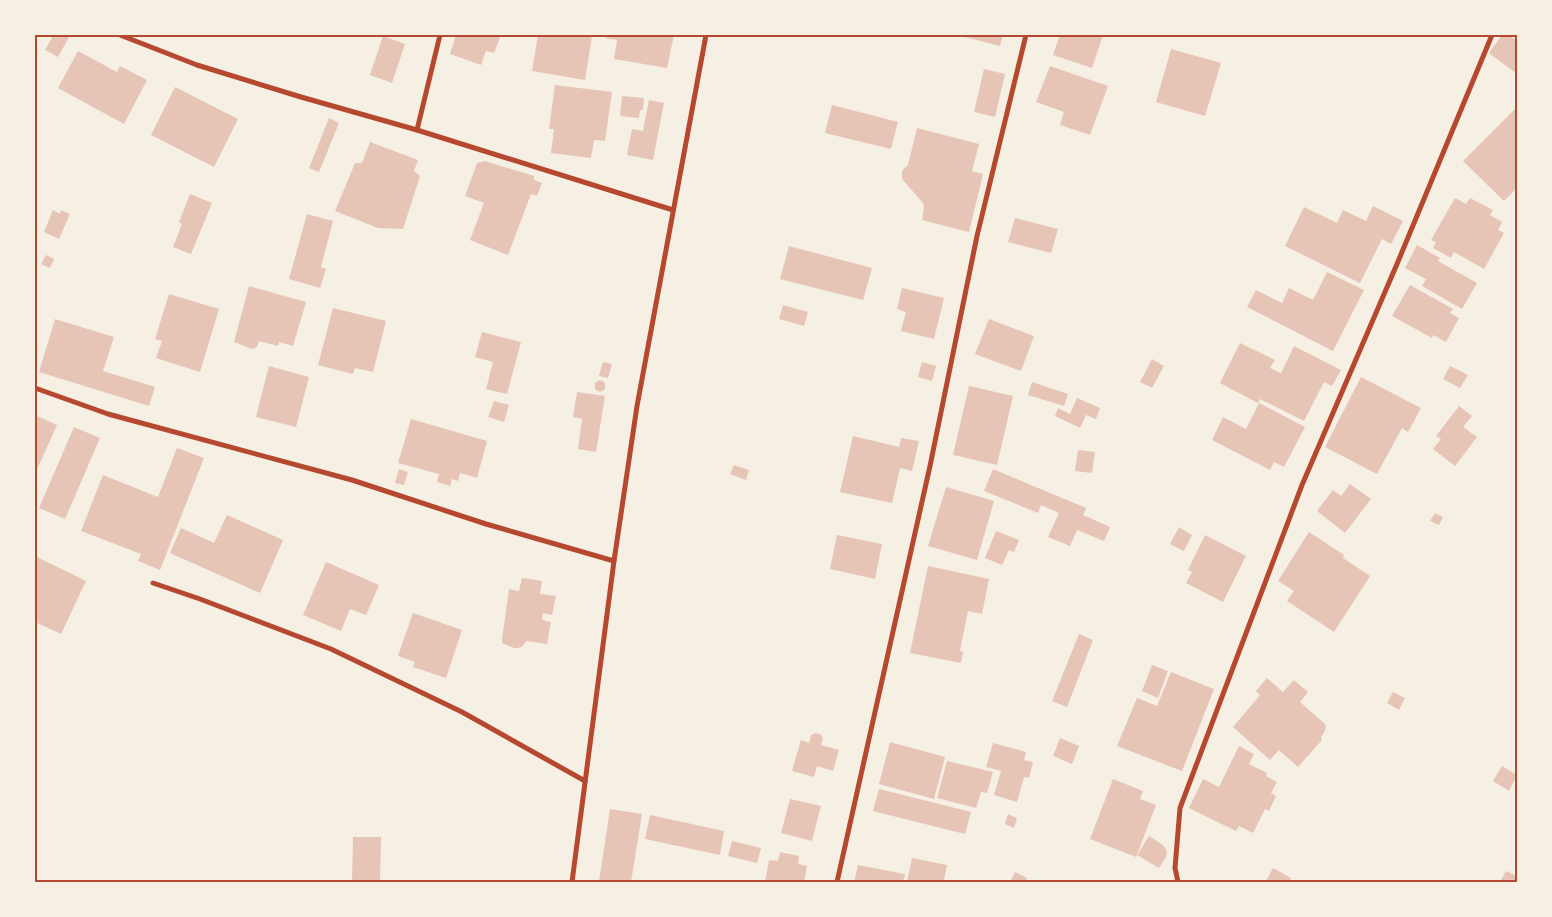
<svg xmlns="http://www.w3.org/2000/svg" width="1552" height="917" font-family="'Sofia Sans Condensed',sans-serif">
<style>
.building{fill:#e6c5b7}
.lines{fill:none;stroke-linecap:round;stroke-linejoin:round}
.minor{stroke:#b5482f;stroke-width:5}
.neatline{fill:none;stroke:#b5482f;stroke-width:2}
</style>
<rect width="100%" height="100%" fill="#f6efe4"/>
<g class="building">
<path d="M58,35h7l4,2 -11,20 -13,-7 8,-14 4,2z"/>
<path d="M456,35h45l-7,18 -8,-2 -5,14 -31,-11z"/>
<path d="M538,35l54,1 -7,44 -53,-9z"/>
<path d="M606,35h68l-7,33 -53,-9 3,-19 -11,-2z"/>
<path d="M957,35h46l-3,11z"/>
<path d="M1060,35h43l-11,33 -39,-13z"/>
<path d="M1502,35h7l8,6v33l-28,-21z"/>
<path d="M383,36l22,8 -13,39 -22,-8z"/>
<path d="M1171,49l50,14 -16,53 -49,-14z"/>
<path d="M78,51l39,21 3,-6 27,14 -23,44 -66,-36z"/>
<path d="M1050,66l58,20 -18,49 -30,-10 4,-13 -28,-10z"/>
<path d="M984,69l21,5 -10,43 -21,-5z"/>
<path d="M555,85l57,7 -7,49 -11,-1 -3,18 -40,-5 3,-24h-5z"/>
<path d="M175,87l63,32 -24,48 -63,-32z"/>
<path d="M622,96l22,2 -1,12h-3l-1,8 -19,-2z"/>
<path d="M649,100l15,3 -11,57 -26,-5 5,-26 11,2z"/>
<path d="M832,105l66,17 -7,27 -66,-16z"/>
<path d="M1517,107v81l-13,13 -41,-40z"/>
<path d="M329,118l10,5 -20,49 -10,-4z"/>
<path d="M917,128l62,16 -7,27 11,3 -14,58 -47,-12 2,-12 -1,-5 -21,-24v-8l6,-6z"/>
<path d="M370,142l48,18 -4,11 6,5 -17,53 -25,-1 -43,-17 20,-48h7z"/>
<path d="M485,161l49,15v4l8,3 -5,13 -6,-2 -23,61 -38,-15 14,-37 -19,-7 12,-33z"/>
<path d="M190,194l22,9 -21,51 -18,-7 9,-23 -3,-2z"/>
<path d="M1455,198l11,6 4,-6 23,12 -3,5 12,7 -4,8 6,3 -20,36 -30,-17 -3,6 -18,-10 3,-6 -5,-2z"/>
<path d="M1373,206l30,15 -12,23 -9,-5 -22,44 -75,-37 19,-39 33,16 6,-13 23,11z"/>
<path d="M53,210l7,4 1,-4 9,4 -11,25 -15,-7z"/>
<path d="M307,214l26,7 -12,46 5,2 -6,19 -31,-9z"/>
<path d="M1015,218l43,11 -7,24 -43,-11z"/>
<path d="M1417,245l23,13 -2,3 39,22 -15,26 -40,-23 4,-7 -21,-11z"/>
<path d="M789,246l83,22 -9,32 -83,-21z"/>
<path d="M46,255l8,4 -4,9 -9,-4z"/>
<path d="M1327,272l37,18 -31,61 -86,-44 9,-17 26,13 7,-15 24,12z"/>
<path d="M1410,285l43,24 -3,4 9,5 -13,24 -13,-7 -1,3 -40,-22z"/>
<path d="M249,286l57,16 -13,44 -14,-4 -1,4 -19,-5 -2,6 -5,2 -18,-7z"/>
<path d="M902,288l42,10 -10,41 -33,-8 5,-19 -9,-3z"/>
<path d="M169,294l50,15 -19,63 -44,-14 6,-17 -7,-2z"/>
<path d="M783,305l25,7 -4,14 -25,-7z"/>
<path d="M333,308l53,13 -13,51 -18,-4 -2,6 -35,-9z"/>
<path d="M55,319l59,18 -11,34 52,16 -6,19 -110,-34z"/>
<path d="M989,319l45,17 -13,35 -46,-17z"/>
<path d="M482,332l39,10 -14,52 -21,-5 7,-27 -18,-5z"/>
<path d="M1240,343l35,17 -5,8 11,5 13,-27 47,24 -9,16 -8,-4 -20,39 -44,-22 -2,4 -38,-20z"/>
<path d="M1152,359l12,7 -12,22 -12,-6z"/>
<path d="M603,362l9,2 -4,14 -9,-2z"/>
<path d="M922,362l14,4 -4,15 -14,-4z"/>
<path d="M269,366l40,11 -13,50 -40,-10z"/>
<path d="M1450,366l18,9 -8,13 -17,-9z"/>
<path d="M1361,377l60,31 -13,24 -6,-4 -25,46 -52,-27z"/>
<circle cx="600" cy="386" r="5.5"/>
<path d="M1032,382l36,12 -4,12 -36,-11z"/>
<path d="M969,386l44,10 -16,69 -44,-10z"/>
<path d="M577,392l28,4 -9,56 -18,-3 4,-30 -9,-2z"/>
<path d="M1077,398l23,10 -4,11 -10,-4 -6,13 -25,-12 3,-8 12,6z"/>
<path d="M494,401l15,4 -5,17 -16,-5z"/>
<path d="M1259,403l46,24 -21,40 -10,-5 -4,8 -58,-30 11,-23 23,12z"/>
<path d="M1459,406l13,10 -9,11 14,10 -22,29 -22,-17 8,-10 -5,-3z"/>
<path d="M35,415l22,10 -22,49z"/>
<path d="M411,419l76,22 -10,37 -17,-5 -2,8 -6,-2 -2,7 -13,-4 2,-8 -41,-11z"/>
<path d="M74,427l26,11 -35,81 -26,-11z"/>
<path d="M853,436l46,11 2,-9 18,3 -7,30 -12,-3 -8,35 -52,-11z"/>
<path d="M177,448l27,10 -44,112 -22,-9 3,-7 -60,-23 22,-56 55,22z"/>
<path d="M1078,450l17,2 -3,21 -17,-2z"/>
<path d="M734,465l15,5 -3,10 -16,-6z"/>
<path d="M399,469l9,3 -4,13 -9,-2z"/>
<path d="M993,469l93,39 -3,7 27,12 -6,14 -27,-11 -7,16 -22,-9 11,-24 -18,-8 -3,8 -54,-22z"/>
<path d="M1350,484l21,15 -26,34 -28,-22 16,-21 8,6z"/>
<path d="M946,487l48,14 -17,59 -49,-14z"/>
<path d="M1435,513l8,4 -4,8 -9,-4z"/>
<path d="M227,515l56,25 -23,53 -90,-40 11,-25 33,15z"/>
<path d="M1179,527l13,8 -8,16 -14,-7z"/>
<path d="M996,531l23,9 -5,12 -5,-2 -7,15 -17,-7z"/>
<path d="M1309,532l35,23 -1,3 27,18 -36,56 -47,-31 7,-10 -16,-10z"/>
<path d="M837,535l45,9 -7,35 -45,-10z"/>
<path d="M1205,535l41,21 -23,46 -37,-19 6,-11 -4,-2z"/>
<path d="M35,556l51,25 -25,53 -26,-12z"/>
<path d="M326,562l53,23 -13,30 -16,-6 -9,22 -38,-16z"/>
<path d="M928,566l61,13 -7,35 -14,-3 -8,40 3,1 -2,11 -51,-10z"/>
<path d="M522,578l20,3 -2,13 16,2 -4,19 -9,-2 -1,7 9,2 -4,22 -21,-3 -3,5 -4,2h-5l-12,-5v-4l7,-50 10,2z"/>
<path d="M413,613l49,17 -16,48 -33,-11 2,-5 -17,-6z"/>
<path d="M1079,634l14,6 -26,67 -15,-6z"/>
<path d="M1152,665l16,6 -10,27 -16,-7z"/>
<path d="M1171,672l43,17 -32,82 -65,-25 20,-48 20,8z"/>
<path d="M1267,678l16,14 11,-12 14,12 -8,10 26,23 -1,6 -4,6 1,3 -24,27 -19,-17 -9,10 -37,-33 27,-32 -4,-4z"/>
<path d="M1393,692l12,6 -6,12 -12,-7z"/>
<path d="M815,733l5,1 3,4 -2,7 18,5 -6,21 -16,-5 -3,11 -22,-6 9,-31 8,3 2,-8z"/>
<path d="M1060,738l19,8 -7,18 -19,-8z"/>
<path d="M890,742l55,15 -11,42 -55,-15z"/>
<path d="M993,743l33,9 -2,8 9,2 -4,16 -5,-1 -7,25 -23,-7 7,-24 -15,-4z"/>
<path d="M1239,746l15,8 -5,10 18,9 -1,3 11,6 -6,11 5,3 -7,15 -4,-2 -12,24 -14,-7 -3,5 -47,-23 14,-29 16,8z"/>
<path d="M947,761l46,11 -6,21 -6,-1 -5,16 -39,-10z"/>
<path d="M1502,766l15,9 -8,16 -16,-10z"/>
<path d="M1113,779l30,12 -3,8 16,6 -20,52 -46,-18z"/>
<path d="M879,789l92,23 -6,22 -92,-23z"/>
<path d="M790,799l31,7 -9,35 -31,-8z"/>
<path d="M610,809l32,5 -11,68h-32z"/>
<path d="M1008,814l9,4 -3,10 -9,-4z"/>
<path d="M650,815l74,16 -4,24 -75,-16z"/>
<path d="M1149,836l14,9 4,6 -1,6 -7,11 -22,-13z"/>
<path d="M353,837h28l-1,45h-28z"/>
<path d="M732,841l29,7 -4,15 -29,-7z"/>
<path d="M780,852l19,4 -1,8 9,2 -3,16h-39l4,-22 9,1z"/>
<path d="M912,858l35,7 -3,15 5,2h-42z"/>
<path d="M858,865l47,9 -2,8h-49z"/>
<path d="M1273,868l18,10 -2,4 -23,-1z"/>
<path d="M1506,871l11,5v6h-17z"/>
<path d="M1015,872l12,6 -2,4h-15z"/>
</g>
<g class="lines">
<g class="minor">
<path d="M120,35l77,30 104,32 116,33 256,80"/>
<path d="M417,130l23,-95"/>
<path d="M35,388l73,26 244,66 134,44 128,37"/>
<path d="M153,583l47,16 131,50 131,63 123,69"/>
<path d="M572,882l42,-321 23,-155 69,-371"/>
<path d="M837,882l93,-416 47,-230 49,-201"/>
<path d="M1178,882l-3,-14 5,-60 122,-323 95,-221 95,-229"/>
</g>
</g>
<rect width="1552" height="917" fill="none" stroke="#f6efe4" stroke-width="72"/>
<rect x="36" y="36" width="1480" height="845" class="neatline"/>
</svg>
